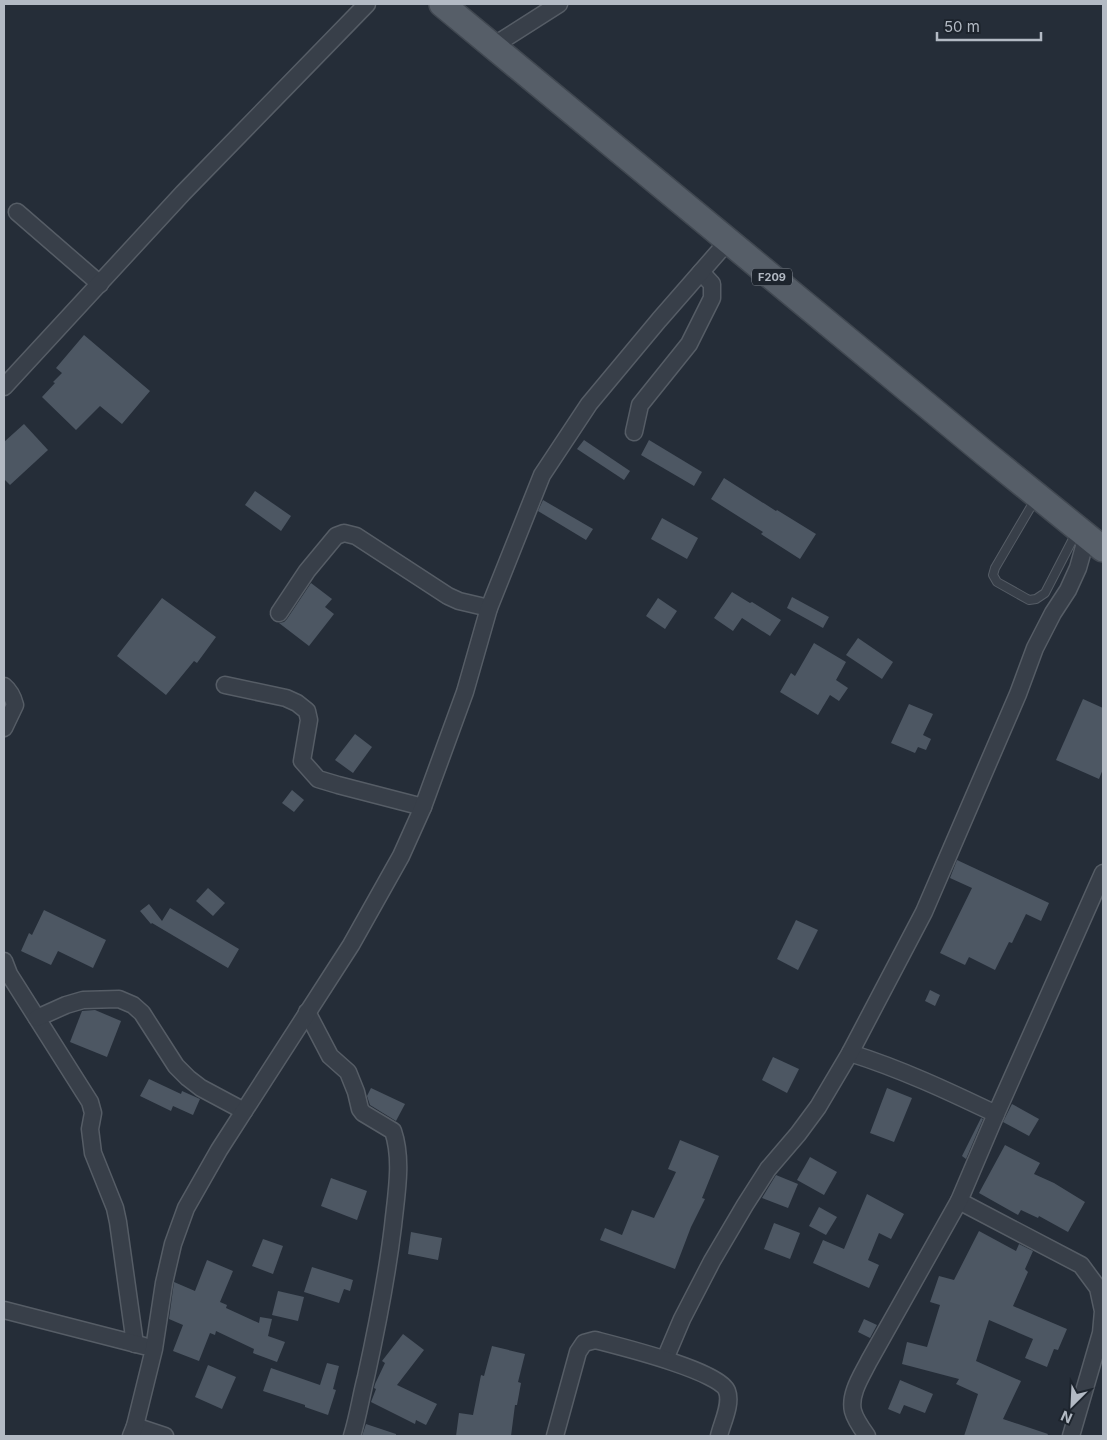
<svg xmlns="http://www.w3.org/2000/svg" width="1107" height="1440" font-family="Inter,sans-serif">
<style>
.building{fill:#4d5763}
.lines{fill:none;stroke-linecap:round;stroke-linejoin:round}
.service-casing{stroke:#565d66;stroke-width:10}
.minor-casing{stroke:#565d66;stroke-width:19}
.primary-casing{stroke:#414851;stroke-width:28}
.service{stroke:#383f49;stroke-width:8}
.minor{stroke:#383f49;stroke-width:16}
.primary{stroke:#565e68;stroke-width:25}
.labels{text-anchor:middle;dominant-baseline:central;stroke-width:4.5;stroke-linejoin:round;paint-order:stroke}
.shield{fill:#1d242d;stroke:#868d97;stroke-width:1}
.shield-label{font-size:11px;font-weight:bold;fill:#b3bac4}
</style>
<rect width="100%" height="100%" fill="#252d38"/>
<g class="building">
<path d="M84,335l66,56 -28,33 -22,-18 -24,24 -34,-33 13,-14 -2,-1 9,-9 -6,-5z"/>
<path d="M24,424l24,26 -38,35 -6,-6v-37z"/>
<path d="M584,440l46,31 -6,9 -47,-31z"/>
<path d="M649,440l53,32 -8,14 -53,-31z"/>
<path d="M724,478l52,33 1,-1 39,24 -16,25 -39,-25 2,-2 -52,-33z"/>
<path d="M255,491l36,25 -10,15 -36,-26z"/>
<path d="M543,500l50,29 -7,11 -48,-29z"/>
<path d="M662,518l36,20 -11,21 -36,-20z"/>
<path d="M311,583l21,16 -7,8 9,7 -25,32 -30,-23 5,-1 3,-3z"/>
<path d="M732,592l18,11 2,-1 29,18 -11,16 -28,-18 -9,13 -19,-13z"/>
<path d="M792,597l37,20 -6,11 -36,-20z"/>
<path d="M162,598l54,39 -19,26 -3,-2 -28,34 -49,-39z"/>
<path d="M658,598l19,13 -12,18 -19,-13z"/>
<path d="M858,638l35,24 -11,17 -36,-24z"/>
<path d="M814,643l32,19 -10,18 12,8 -9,13 -9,-6 -12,20 -38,-23 11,-19 4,3z"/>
<path d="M1083,699l20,9v61l-4,10 -43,-19z"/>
<path d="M909,704l24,10 -10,21 8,4 -5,11 -8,-3 -3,6 -24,-10z"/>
<path d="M355,734l17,13 -19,26 -18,-13z"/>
<path d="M292,790l12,10 -10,12 -12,-9z"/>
<path d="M957,860l92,43 -8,18 -15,-7 -14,29 -3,-1 -14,28 -26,-13 -4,8 -25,-12 32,-65 -22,-10z"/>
<path d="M208,888l17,15 -12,13 -17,-15z"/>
<path d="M149,904l13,17 8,-13 69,41 -11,19 -76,-45 -1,1 -11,-13z"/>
<path d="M44,910l62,30 -13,28 -35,-17 -7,14 -30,-14 8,-18 3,2z"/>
<path d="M796,920l22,10 -20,40 -21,-11z"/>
<path d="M930,990l10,5 -5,11 -10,-5z"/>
<path d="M95,1010l26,11 -14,36 -37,-15 12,-31z"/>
<path d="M773,1057l26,12 -12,24 -25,-13z"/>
<path d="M149,1079l32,15 1,-3 18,8 -7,16 -20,-9 -2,5 -31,-15z"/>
<path d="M371,1088l34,16 -9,17 -26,-16 -3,-9z"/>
<path d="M887,1088l25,10 -18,44 -24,-9z"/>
<path d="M1012,1104l27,15 -10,17 -26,-14z"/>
<path d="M981,1118l2,1 -17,40 -4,-3z"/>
<path d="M680,1140l39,16 -17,42 3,1 -14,28 -16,42 -75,-29 5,-12 17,7 10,-25 22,8 22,-46 -8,-3z"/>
<path d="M1005,1145l35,18 -6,11 20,9 31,19 -17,30 -29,-16 -1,2 -17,-8 -3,5 -39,-22z"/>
<path d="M810,1157l27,15 -13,23 -27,-15z"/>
<path d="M776,1175l22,9 -10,24 -26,-10z"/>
<path d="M331,1178l36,13 -10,29 -36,-14z"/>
<path d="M867,1194l37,20 -13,25 -12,-6 -11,27 11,5 -10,23 -56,-25 10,-23 21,9z"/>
<path d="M819,1207l18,10 -11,18 -17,-9z"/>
<path d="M774,1223l26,10 -10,26 -26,-10z"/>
<path d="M979,1231l37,20 3,-7 14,7 -8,18 3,3 -15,34 54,23 -9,21 -4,-1 -7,18 -22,-9 8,-19 -44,-19 -13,41 45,20 -18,38 45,15 -1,2h-83l14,-42 -22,-10 3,-5 -57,-15 5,-22 20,5 13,-42 -10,-3 9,-26 15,4z"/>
<path d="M411,1232l31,6 -4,22 -30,-6z"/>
<path d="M263,1239l20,7 -10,28 -21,-8z"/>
<path d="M207,1260l26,11 -13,31 7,3 -1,3 33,15 1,-6 12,2 -4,17 17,6 -8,20 -24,-9 1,-4 -38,-18 -1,4 -5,-2 -11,28 -26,-10 10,-26 -14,-6 5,-37 21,9z"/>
<path d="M312,1267l41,13 -3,11 -6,-2 -5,14 -35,-11z"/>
<path d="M278,1291l26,6 -6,24 -26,-6z"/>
<path d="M864,1319l13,6 -7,13 -12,-6z"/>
<path d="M403,1334l21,16 -27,35 40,19 -11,21 -10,-5 -1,4 -44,-22 5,-13 -2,-1 1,-4 10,-21 -3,-2z"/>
<path d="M492,1346l33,8 -7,28 3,1 -4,22h-2l-4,31h-55l3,-23 14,2 8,-40 3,1z"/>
<path d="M327,1363l12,3 -6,23 3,1 -8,25 -23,-8v-2l-42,-14 8,-23 49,17z"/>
<path d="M208,1365l28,12 -14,32 -27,-12z"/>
<path d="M900,1380l33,14 -8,19 -21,-8 -4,9 -12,-5z"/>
<path d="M366,1424l30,10v2h-34z"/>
</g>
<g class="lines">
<defs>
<path id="service" d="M1036,498l-41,70 -2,7 4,7 32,18 7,-1 9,-6 31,-60"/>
<g id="minor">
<path d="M493,46l66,-42"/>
<path d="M17,212l83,72"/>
<path d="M4,387l179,-194 184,-189"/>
<path d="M634,432l6,-27 49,-61 23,-46v-14l-11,-12"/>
<path d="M279,613l28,-42 29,-35 8,-3 12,3 92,60 11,5 30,7"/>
<path d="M225,685l61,13 11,5 10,8 2,9 -7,41 16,18 20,6 85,22"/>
<path d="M4,686c6,5 9,11 11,19l-11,23"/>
<path d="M4,961l5,13 81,128 3,11 -3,16 3,24 22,55 3,14 17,122"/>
<path d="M307,1012l23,44 18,16 8,20 4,17 3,4 30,18c10,29 3,65 0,95 -6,50 -16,101 -27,151 -5,19 -8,40 -14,59"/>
<path d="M37,1018l29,-13 17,-5 36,-1 14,6 9,8 34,53 12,12 13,10 43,23"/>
<path d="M850,1053c51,16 98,38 146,61"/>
<path d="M959,1201l122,64 17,23 5,23 -2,22 -30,103"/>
<path d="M4,1310l140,36"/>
<path d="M665,1359l17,-40 30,-58 33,-56 23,-36 30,-35 20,-27 32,-54 74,-141 94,-218 17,-46 18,-35 15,-23 10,-22 9,-32"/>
<path d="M135,1426l30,10"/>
<path d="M131,1436l4,-10 19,-77 10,-66 9,-39 13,-36 33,-58 132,-205 50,-89 22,-49 42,-115 24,-84 53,-133 47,-71 70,-84 69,-79"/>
<path d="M555,1436l23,-84 6,-9 11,-3c23,6 125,31 132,51 5,13 -5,32 -8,45"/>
<path d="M867,1436c-5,-7 -12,-17 -14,-25 -4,-17 9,-36 16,-50l90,-160 37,-87 107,-241"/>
</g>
<path id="primary" d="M442,4l545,451 116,94"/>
</defs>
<use href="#service" class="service-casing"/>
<use href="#minor" class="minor-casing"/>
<use href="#primary" class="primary-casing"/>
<use href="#service" class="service"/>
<use href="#minor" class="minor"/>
<use href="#primary" class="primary"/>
</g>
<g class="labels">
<rect class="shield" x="752" y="268.5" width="40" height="17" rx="4"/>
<g class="shield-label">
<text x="772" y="277">F209</text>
</g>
</g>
<rect width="1107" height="1440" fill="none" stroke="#b3bac4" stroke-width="10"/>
<g transform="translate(1072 1405) rotate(204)" stroke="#1d242d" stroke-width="4" paint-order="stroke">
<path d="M0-4L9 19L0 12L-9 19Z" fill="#b3bac4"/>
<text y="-8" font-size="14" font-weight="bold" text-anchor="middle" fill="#b3bac4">N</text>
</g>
<path d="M937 32v8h104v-8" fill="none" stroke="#b3bac4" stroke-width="2.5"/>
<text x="944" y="32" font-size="15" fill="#b3bac4" stroke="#1d242d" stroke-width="4" paint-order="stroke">50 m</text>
</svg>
